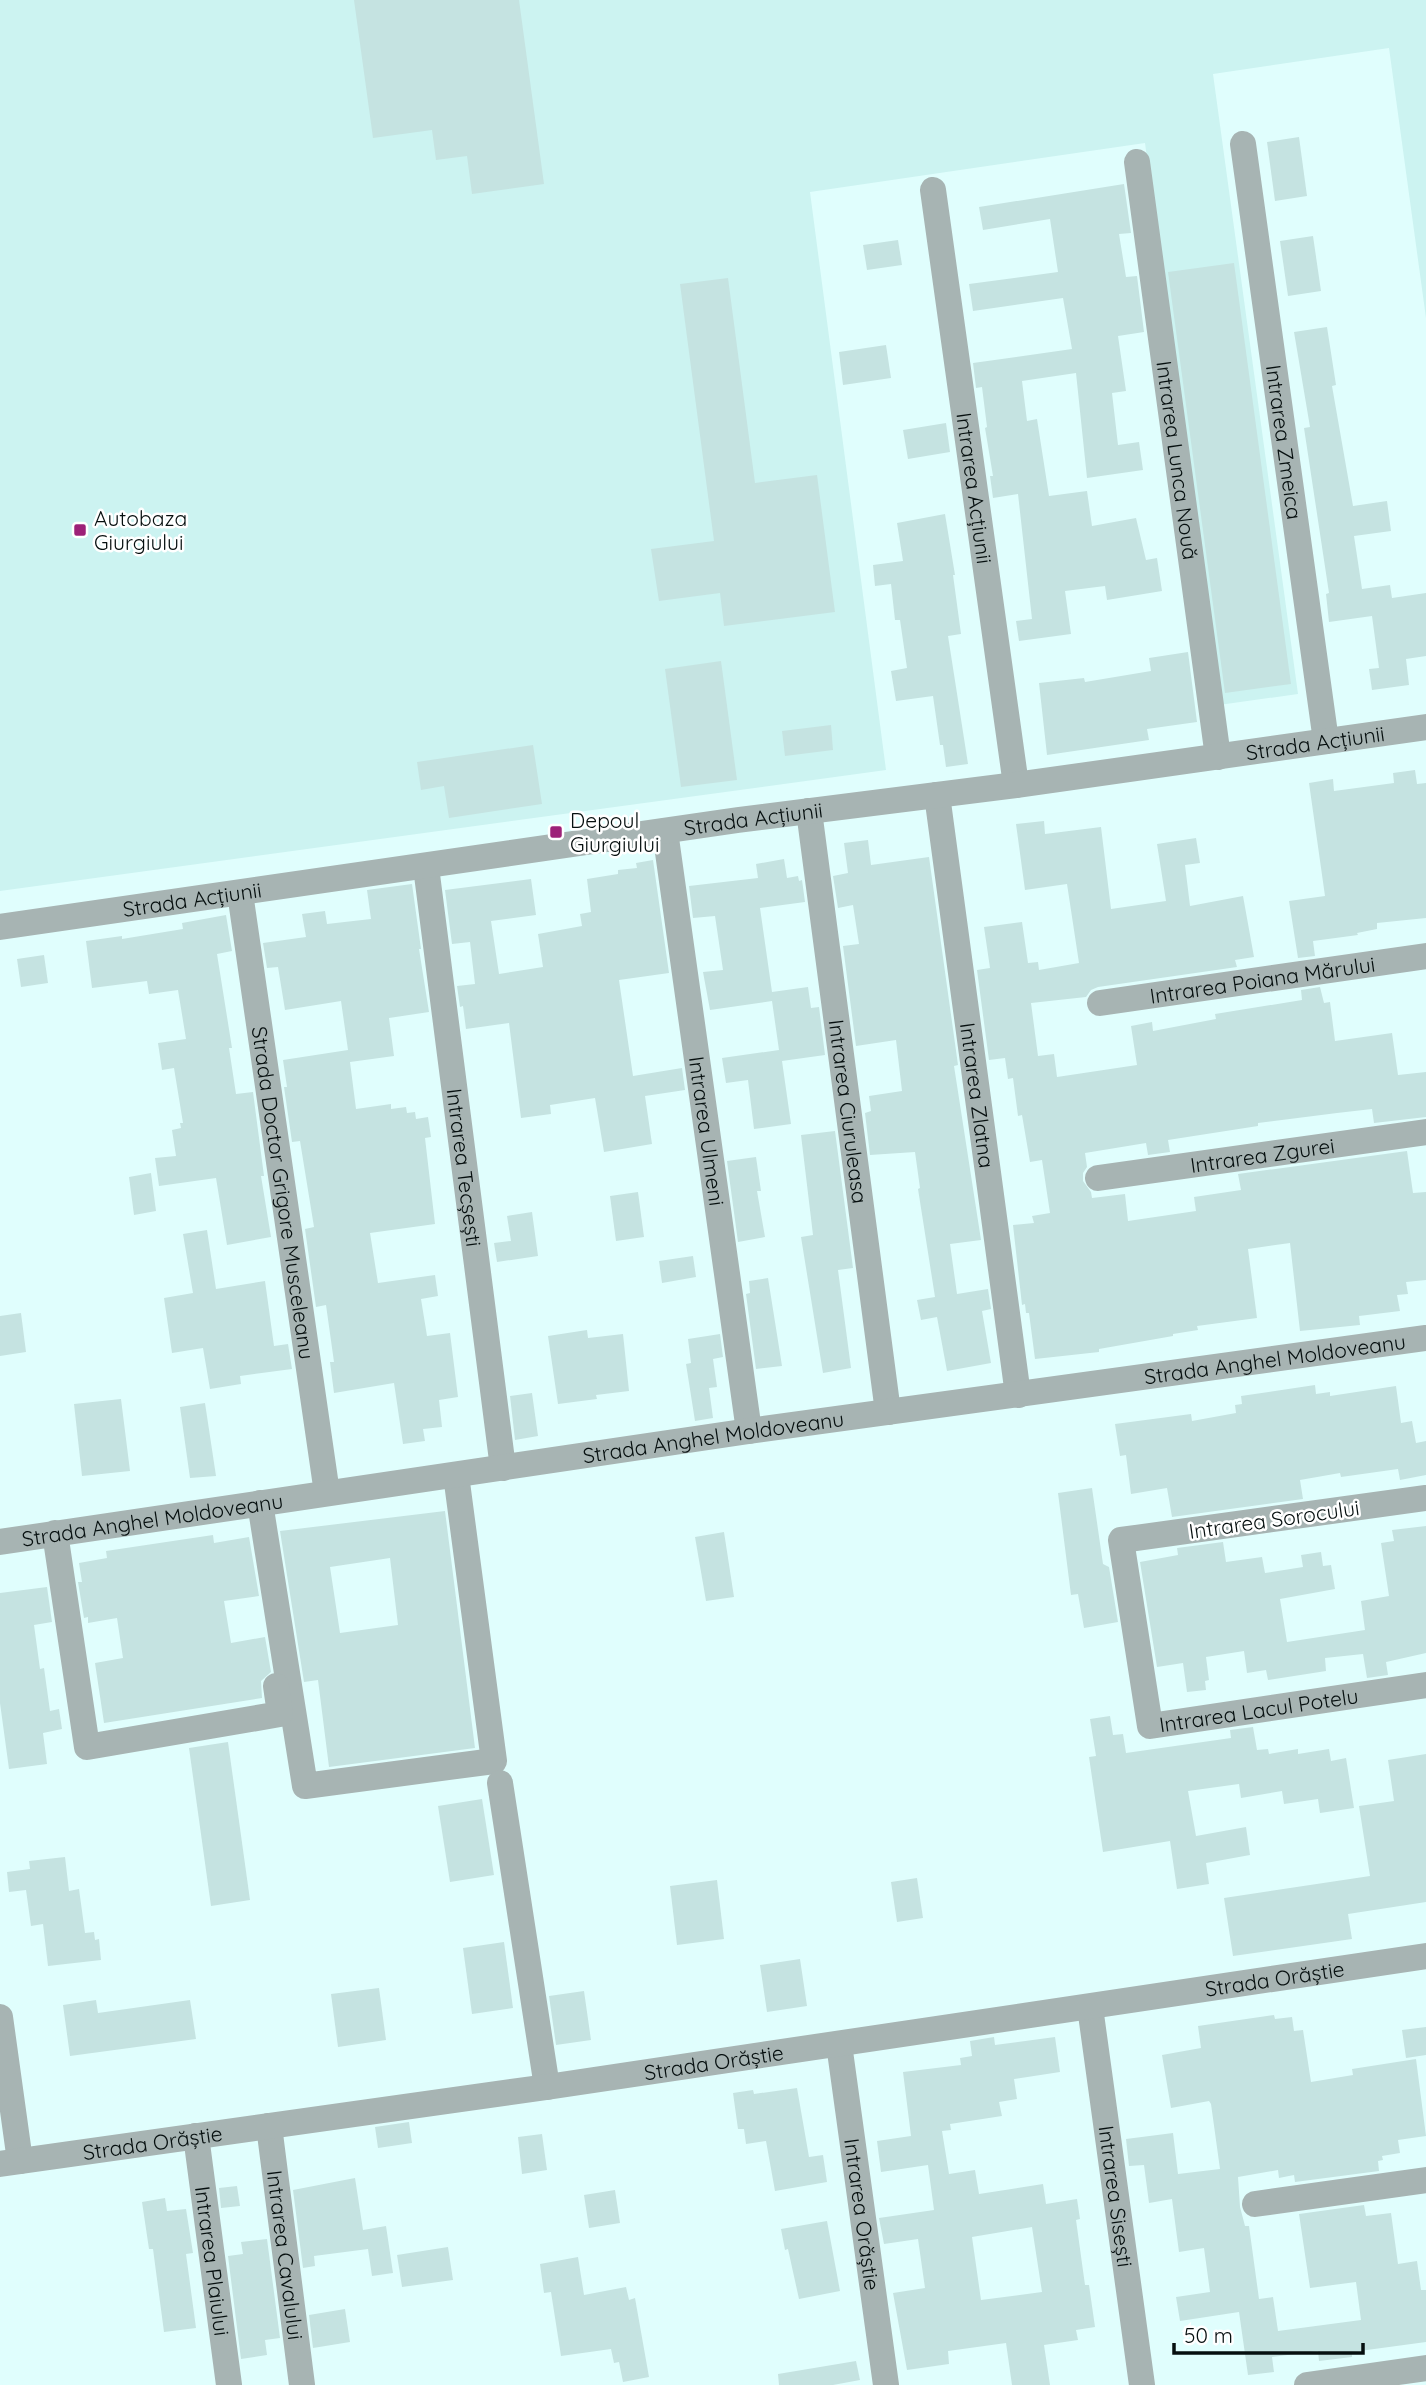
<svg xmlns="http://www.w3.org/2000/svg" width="1426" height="2385" font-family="Quicksand,sans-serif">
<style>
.built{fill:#ccf3f1}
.building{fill:#c5e3e1;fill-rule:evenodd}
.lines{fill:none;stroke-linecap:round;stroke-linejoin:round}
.minor{stroke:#a7b4b3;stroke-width:26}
.poi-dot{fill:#9d2178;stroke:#fff;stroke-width:2.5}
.labels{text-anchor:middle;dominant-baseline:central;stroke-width:5;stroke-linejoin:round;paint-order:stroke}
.street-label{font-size:21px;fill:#060f0f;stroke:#fff}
.poi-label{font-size:21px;fill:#060f0f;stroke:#fff;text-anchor:start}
</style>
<rect width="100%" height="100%" fill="#e0fefd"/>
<path class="built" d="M0,0h1426v318l-37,-270 -176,26 85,620 -79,11 -74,-562 -335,49 76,578 -886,121z"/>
<g class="building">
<path d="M354,0h165l25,184 -72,10 -5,-38 -31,4 -4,-30 -59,8z"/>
<path d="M1299,137l8,59 -32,5 -8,-59z"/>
<path d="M1124,184l7,49 -12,1 7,43 11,-1 7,56 -26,4 8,55 -14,2 6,52 21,-3 4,28 -56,8 -11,-105 -54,8 5,40 10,-2 12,77 38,-5 5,35 44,-8 10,42 11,-2 5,33 -55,9 -2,-14 -40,5 6,43 -52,7 -3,-20 16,-2 -14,-125 -25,4 -3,-22h3l-8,-48 2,-1 -5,-40 -6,1 -3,-25 99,-14 -9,-51 -90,13 -4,-27 89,-12 -8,-53 -67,11 -4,-23z"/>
<path d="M1313,236l8,55 -33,5 -8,-55z"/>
<path d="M898,240l4,25 -35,5 -4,-25z"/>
<path d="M1234,263l57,421 -66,9 -57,-421z"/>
<path d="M728,278l27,205 62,-8 18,137 -111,14 -4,-33 -61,8 -8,-52 63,-8 -34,-257z"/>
<path d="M1327,327l9,58 -4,1 21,120 34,-5 4,30 -37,5 8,53 28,-4 2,13 34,-5v63l-20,3 3,26 -37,5 -3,-21 10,-1 -7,-52 -43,6 -3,-28 3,-1 -25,-165 6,-1 -16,-95z"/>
<path d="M886,345l5,33 -48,7 -4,-33z"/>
<path d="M946,423l4,29 -42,7 -5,-29z"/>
<path d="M945,514l10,61h-2l8,59 -13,2 20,128 -22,3 -3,-22h-3l-7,-49 -37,5 -5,-30 16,-3 -7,-48h-5l-4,-36 -16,2 -2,-21 30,-4 -6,-38z"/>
<path d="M1188,652l9,70 -50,7 2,11 -102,15 -8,-72 45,-5 1,4 66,-11 -2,-13z"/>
<path d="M721,661l16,119 -56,7 -16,-118z"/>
<path d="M831,725l2,25 -48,6 -3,-25z"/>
<path d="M533,745l9,59 -93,14 -5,-32 -23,4 -4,-28z"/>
<path d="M1415,770l2,14 9,-1v135l-49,5v6l-20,4 1,2 -45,6 2,15 -17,2 -9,-57 36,-5 -16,-113 24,-4 1,12 60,-8 -1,-10z"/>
<path d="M1044,821l1,13 56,-7 10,82 55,-8 -9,-57 39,-6 4,25 -15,2 5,41 53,-10 11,61 -19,3 2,7 -139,20 -7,3 -5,7 -55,6 7,53 16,-2 3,23 80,-12 -6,-39 21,-4 1,9 63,-12 -1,-5 87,-14 -1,-10 19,-3 4,16 6,-1 5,39 57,-8 6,42 28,-3v45l-52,6 -2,-14 -35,4 -79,10v3l-90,14 2,12 -22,3 -2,-12 -61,10 2,14 -4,6v8l8,11 1,6 33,-4 3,27 68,-10 -2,-14 47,-7 -3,-16 169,-23 6,42 13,-1v88l-20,2 2,12 -11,1 3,16 -41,5 1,9 -60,6 -10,-88 -42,6 9,69 -60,8 1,4 -25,4v2l-74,13v3l-64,7 -6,-46h-3l-1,-9 -3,1 -9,-80 21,-2 -2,-7 18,-3 -8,-53 -12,2 -8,-47 -4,1 -5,-38 -5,1 -3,-21 -16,2 -12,-90 13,-2 -6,-41 38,-5 6,41 10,-1 1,8 40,-7 -12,-79 -42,6 -9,-66z"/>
<path d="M868,840l3,25 58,-8 29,208 -4,1 27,174 -31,4 7,50 31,-5 3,20 -9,2 9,52 -44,8 -10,-54 -16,3 -4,-20 18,-3 -17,-108 2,-1 -5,-36 -45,3 -5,-42 6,-2 -2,-15 33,-5 -6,-51 -40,6 -13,-100 16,-2 -6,-39 -15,3 -5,-32 15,-3 -4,-30z"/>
<path d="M784,859l3,19 11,-2 1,5 3,-1 3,22 -45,6 12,84 36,-5 3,21 8,-1 6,48 -43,6 9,63 -37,5 -6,-49 -22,3 -4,-25 57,-8 -7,-49 -62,9 -7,-38 20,-2 -8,-54 -22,2 -4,-32 69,-8 -2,-14z"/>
<path d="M653,860l16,113 -50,7 14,96 49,-8 3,22 -40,6 7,48 -48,8 -9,-54 -45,7 1,9 -30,4 -12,-95 -43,6 -3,-23 -3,1 -3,-21 18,-2 -5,-42 -18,2 -7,-54 86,-11 5,36 -45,6 8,53 44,-7 -5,-33 44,-8 -2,-12 11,-2 -4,-33 31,-5v-4l19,-2 -1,-5z"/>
<path d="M412,884l9,65h-2l10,63 -40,6 5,38 -44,6 6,47 35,-5v5l15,-2 1,6 8,-1 1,7 12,-2 3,20 -6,1 10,86 -65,9 8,50 57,-8 3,21 -17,3 6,37 23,-3 8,64 -19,3 3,27 -19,2 2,12 -22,3 -9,-61 -60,10 -4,-31h4l-8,-57 -10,2 -11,-78 9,-2 -14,-86 -8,1 -8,-55h3l-4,-27 65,-10 -7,-49 -56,9 -7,-43 -11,1 -4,-25 43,-6 -4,-23 23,-3 2,13 44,-5 -4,-29z"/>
<path d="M226,915l6,36 -15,3 15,94h-3l7,46 17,-2 11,84h-3l10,61 -44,8 -11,-67 -57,8 -4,-28 21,-2 -4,-26 9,-2 -1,-5h3l-9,-55 -12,2 -4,-27 28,-4 -8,-49 -29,4 -2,-13 -55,7 -6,-47 36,-5v3l61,-10 -1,-6z"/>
<path d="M44,955l4,28 -27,4 -4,-28z"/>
<path d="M835,1131l18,137 -15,2 13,98 -28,5 -22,-136 12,-2 -12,-100z"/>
<path d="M756,1157l5,34h-4l8,46 -27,5 -11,-81z"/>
<path d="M151,1173l5,38 -22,4 -5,-38z"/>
<path d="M638,1192l6,45 -28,4 -6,-45z"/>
<path d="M532,1212l6,44 -41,6 -3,-19 17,-2 -4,-25z"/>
<path d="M207,1230l9,59 49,-8 9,65 14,-2 4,25 -52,7 1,8 -31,5 -7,-41 -31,5 -8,-55 29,-5 -10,-59z"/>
<path d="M693,1256l3,21 -34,6 -3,-22z"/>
<path d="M768,1278l14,88 -26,3 -10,-75 4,-1 -1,-12z"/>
<path d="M21,1313l5,39 -26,4v-40z"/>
<path d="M587,1330l1,8 35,-4 6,57 -33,4 1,4 -39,5 -10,-68z"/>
<path d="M720,1334l3,23 -10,2 4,28 -8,1 4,30 -18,3 -9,-57 5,-1 -3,-24z"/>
<path d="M1315,1385l1,9 14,-2v4l66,-10 5,37 11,-2 4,22 10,-2v34l-26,5 -2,-11 -57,8 -1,-4 -40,7 3,19 -131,18 -5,-29 -36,6 -5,-39 -6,1 -5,-32 76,-10 1,7 44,-8 -1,-8 7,-1 -1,-8z"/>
<path d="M532,1393l6,43 -23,4 -5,-44z"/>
<path d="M121,1399l9,72 -48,5 -8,-72z"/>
<path d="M205,1403l11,73 -26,2 -10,-71z"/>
<path d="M1092,1488l11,76 6,3 9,55 -34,6 -6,-34 -7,1 -13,-102z"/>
<path d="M445,1511l30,237 -146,19 -11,-87 -14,2 -24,-151zM390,1558l8,67 -58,8 -10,-66z"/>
<path d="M1426,1526v127l-40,9 2,13 -21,3 -4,-24 -38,4 1,13 -58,9 -2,-10 -19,3 -3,-22 -38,6 3,23 -4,1 1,9 -19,2 -4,-29 -26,4 -17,-105 38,-7 -1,-7 46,-6 3,20 36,-5 3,16 38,-6 -2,-12 20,-3 2,14 8,-1 4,24 -55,10 7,43 78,-12 -4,-29 28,-5 -8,-53 13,-2 -2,-11z"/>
<path d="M724,1532l10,65 -28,4 -11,-64z"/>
<path d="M213,1535l1,8 35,-6 10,59 -35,5 7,42 34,-6 6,35 -10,9 1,17 -158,25 -9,-60 28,-5 -6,-40 -29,5v-6l-4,1 -6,-36h4l-3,-19 28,-5 -1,-7z"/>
<path d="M47,1587l5,35 -18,3 6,44 4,-1 6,43 9,-2 3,20 -19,4 4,31 -38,5 -9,-66v-110z"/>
<path d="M1110,1716l3,19 10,-1 3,19 105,-15 -1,-8 23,-3 4,23 11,-1 1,5 29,-5v5l31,-5 2,12 15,-3 8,50 -34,5 -2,-14 -34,5 -2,-13 -41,7 -2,-14 -51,7 8,45 50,-9 4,28 -44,8 3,21 -32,5 -7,-48 -67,11 -14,-95 7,-1 -6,-37z"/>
<path d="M228,1742l22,158 -39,6 -22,-158z"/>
<path d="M1426,1754v148l-78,12 4,25 -119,17 -9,-58 146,-22 -11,-70 35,-5 -6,-41z"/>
<path d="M482,1799l12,76 -44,7 -12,-76z"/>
<path d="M65,1857l4,34 10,-2 6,44 9,-1 1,8 4,-1 2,21 -53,6 -5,-42 -12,2 -5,-36 -17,2 -2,-20 23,-3 -1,-8z"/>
<path d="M917,1878l6,40 -26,4 -6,-40z"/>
<path d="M717,1880l7,59 -47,6 -7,-59z"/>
<path d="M504,1942l9,66 -41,6 -9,-66z"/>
<path d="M800,1959l7,47 -40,6 -7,-47z"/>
<path d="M379,1988l7,52 -48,7 -7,-53z"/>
<path d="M584,1991l7,49 -35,5 -7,-49z"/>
<path d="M96,2000l2,13 92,-13 6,39 -126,17 -7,-51z"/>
<path d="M1274,2015l1,4 17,-2 2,14 9,-1 8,52 42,-7 -1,-6 64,-10 10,77 -28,4 2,13 -18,3 1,4 -5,1 1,10 -84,11 -1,-7 -15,3 -1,-8 -40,7 2,30 5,19h4l10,73 14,-2 5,34 83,-11 -5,-38 -46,6 -11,-74 65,-9 2,11 25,-3 7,51 19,-3 4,29h5v52l-74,10v5l-33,4 -1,-10 -46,6 2,15 -26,3 -9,-63 -59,9 -4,-24 34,-5 -6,-44 -25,4 -7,-53 -23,4 -5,-38 -15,1 -3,-27 47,-6 5,41 42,-5 -9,-65 -2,-3 -38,7 -9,-53 39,-7 -3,-22z"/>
<path d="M1426,2027v28l-20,3 -4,-28z"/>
<path d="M994,2037l1,8 60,-8 5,35 -46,7 3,20 -18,3 3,14 -52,8 1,6 -9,1 7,43 26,-4 4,24 64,-10 3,20 31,-5 3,20 -4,1 9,65h4l6,42 -19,3 2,10 -34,5 6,40h-38l-6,-42 -58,8 1,13 -42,6 -14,-77 32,-5 -7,-49 -34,5 -5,-26 55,-8 -6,-45 -47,7 -4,-31 34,-5 -8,-64 58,-7 -1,-7 12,-2 -2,-15zM1032,2227l10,65 -61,8 -9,-63z"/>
<path d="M797,2088l12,69 14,-2 4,27 -52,9 -9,-50 -20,3 -2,-15h-6l-5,-36 20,-3 1,4z"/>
<path d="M409,2122l3,21 -34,5 -3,-21z"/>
<path d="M542,2134l5,36 -25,4 -4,-37z"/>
<path d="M355,2178l8,52 23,-4 7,47 -21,3 -4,-27 -54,7 1,10 -12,2 -10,-78z"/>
<path d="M237,2186l3,20 -19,2 -2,-20z"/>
<path d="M615,2190l5,33 -31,5 -5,-33z"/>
<path d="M165,2198l2,13 19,-2 7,44 -7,1 10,74 -32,4 -11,-83h-4l-7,-47z"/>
<path d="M827,2221l13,70 -41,8 -11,-50 -3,1 -4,-21z"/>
<path d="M267,2239l13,99 -15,2 2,15 -26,4 -13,-103 15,-2 -2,-12z"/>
<path d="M448,2247l5,33 -51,7 -5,-32z"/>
<path d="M578,2257l6,38 42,-8 3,13 6,-2 14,79 -26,5 -4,-20 -5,1 -3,-14 -50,7 -10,-64 -7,1 -4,-29z"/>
<path d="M345,2309l5,33 -37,6 -4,-33z"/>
<path d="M856,2361l4,19 -27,5h-54l-1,-11z"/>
</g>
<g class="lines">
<g class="minor">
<path id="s1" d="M1243,144l83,597"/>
<path id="s2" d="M1137,162l81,595"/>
<path id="s3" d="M933,190l83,595"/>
<path id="s4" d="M937,795l81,600"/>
<path id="s5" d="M809,811l79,601"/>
<path id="s6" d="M665,831l84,600"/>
<path id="s7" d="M426,867l77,601"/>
<path id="s8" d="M240,893l87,600"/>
<path id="s9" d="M0,927l738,-107 278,-35 410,-58"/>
<path id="s10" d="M1100,1003l326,-47"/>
<path id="s11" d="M1098,1178l328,-46"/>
<path id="s12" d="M1426,1498l-305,42 29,186 276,-41"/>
<path d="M260,1503l45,283 189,-25 -38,-286"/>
<path d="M55,1533l32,214 193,-33 -4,-28"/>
<path id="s13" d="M0,1542l749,-111 677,-93"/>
<path d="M500,1783l47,304"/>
<path id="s14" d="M1090,2007l52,378"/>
<path d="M0,2017l20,144"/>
<path id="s15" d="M839,2044l47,341"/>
<path id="s16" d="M269,2126l33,259"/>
<path id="s17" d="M196,2136l33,249"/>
<path id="s18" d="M0,2164l547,-77 879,-131"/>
<path d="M1255,2204l171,-24"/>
<path d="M1307,2385l119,-17"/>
</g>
</g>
<g class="poi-dot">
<rect x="73" y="523" width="14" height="14" rx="3.5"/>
<rect x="549" y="825" width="14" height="14" rx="3.5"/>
</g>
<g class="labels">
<g class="street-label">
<text stroke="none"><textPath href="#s1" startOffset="301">Intrarea Zmeica</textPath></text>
<text stroke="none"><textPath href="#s2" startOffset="301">Intrarea Lunca Nouă</textPath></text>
<text stroke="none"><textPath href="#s3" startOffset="301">Intrarea Acțiunii</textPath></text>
<text stroke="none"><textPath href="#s9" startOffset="1328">Strada Acțiunii</textPath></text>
<text stroke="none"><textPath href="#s9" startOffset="761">Strada Acțiunii</textPath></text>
<text stroke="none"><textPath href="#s9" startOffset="194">Strada Acțiunii</textPath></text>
<text stroke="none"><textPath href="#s10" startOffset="164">Intrarea Poiana Mărului</textPath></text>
<text stroke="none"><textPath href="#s4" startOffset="303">Intrarea Zlatna</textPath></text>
<text stroke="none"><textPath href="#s5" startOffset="303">Intrarea Ciuruleasa</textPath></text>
<text stroke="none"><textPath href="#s6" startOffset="303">Intrarea Ulmeni</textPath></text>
<text stroke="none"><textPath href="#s11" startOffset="166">Intrarea Zgurei</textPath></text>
<text stroke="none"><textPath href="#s7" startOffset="303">Intrarea Tecșești</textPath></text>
<text stroke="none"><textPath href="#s8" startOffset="303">Strada Doctor Grigore Musceleanu</textPath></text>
<text stroke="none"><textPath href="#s13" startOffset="1288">Strada Anghel Moldoveanu</textPath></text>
<text stroke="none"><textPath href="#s13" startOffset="721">Strada Anghel Moldoveanu</textPath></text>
<text stroke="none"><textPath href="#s13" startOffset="154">Strada Anghel Moldoveanu</textPath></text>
<text transform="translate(1274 1519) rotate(-8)">Intrarea Sorocului</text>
<text stroke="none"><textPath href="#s12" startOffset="606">Intrarea Lacul Potelu</textPath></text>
<text stroke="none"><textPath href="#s18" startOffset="1288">Strada Orăștie</textPath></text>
<text stroke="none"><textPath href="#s18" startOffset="721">Strada Orăștie</textPath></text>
<text stroke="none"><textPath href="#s18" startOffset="154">Strada Orăștie</textPath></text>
<text stroke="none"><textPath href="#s14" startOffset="191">Intrarea Sisești</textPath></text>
<text stroke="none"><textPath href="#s15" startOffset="172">Intrarea Orăștie</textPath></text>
<text stroke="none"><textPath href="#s16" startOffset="130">Intrarea Cavalului</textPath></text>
<text stroke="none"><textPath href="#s17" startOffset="126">Intrarea Plaiului</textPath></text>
</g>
<g class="poi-label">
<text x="94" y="518">Autobaza<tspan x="94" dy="24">Giurgiului</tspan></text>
<text x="570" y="820">Depoul<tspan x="570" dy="24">Giurgiului</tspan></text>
</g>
</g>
<path d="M1174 2343v10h189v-10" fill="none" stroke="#060f0f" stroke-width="3.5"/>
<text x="1184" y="2343" font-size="21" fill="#060f0f" stroke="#ffffff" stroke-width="5" paint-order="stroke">50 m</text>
</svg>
